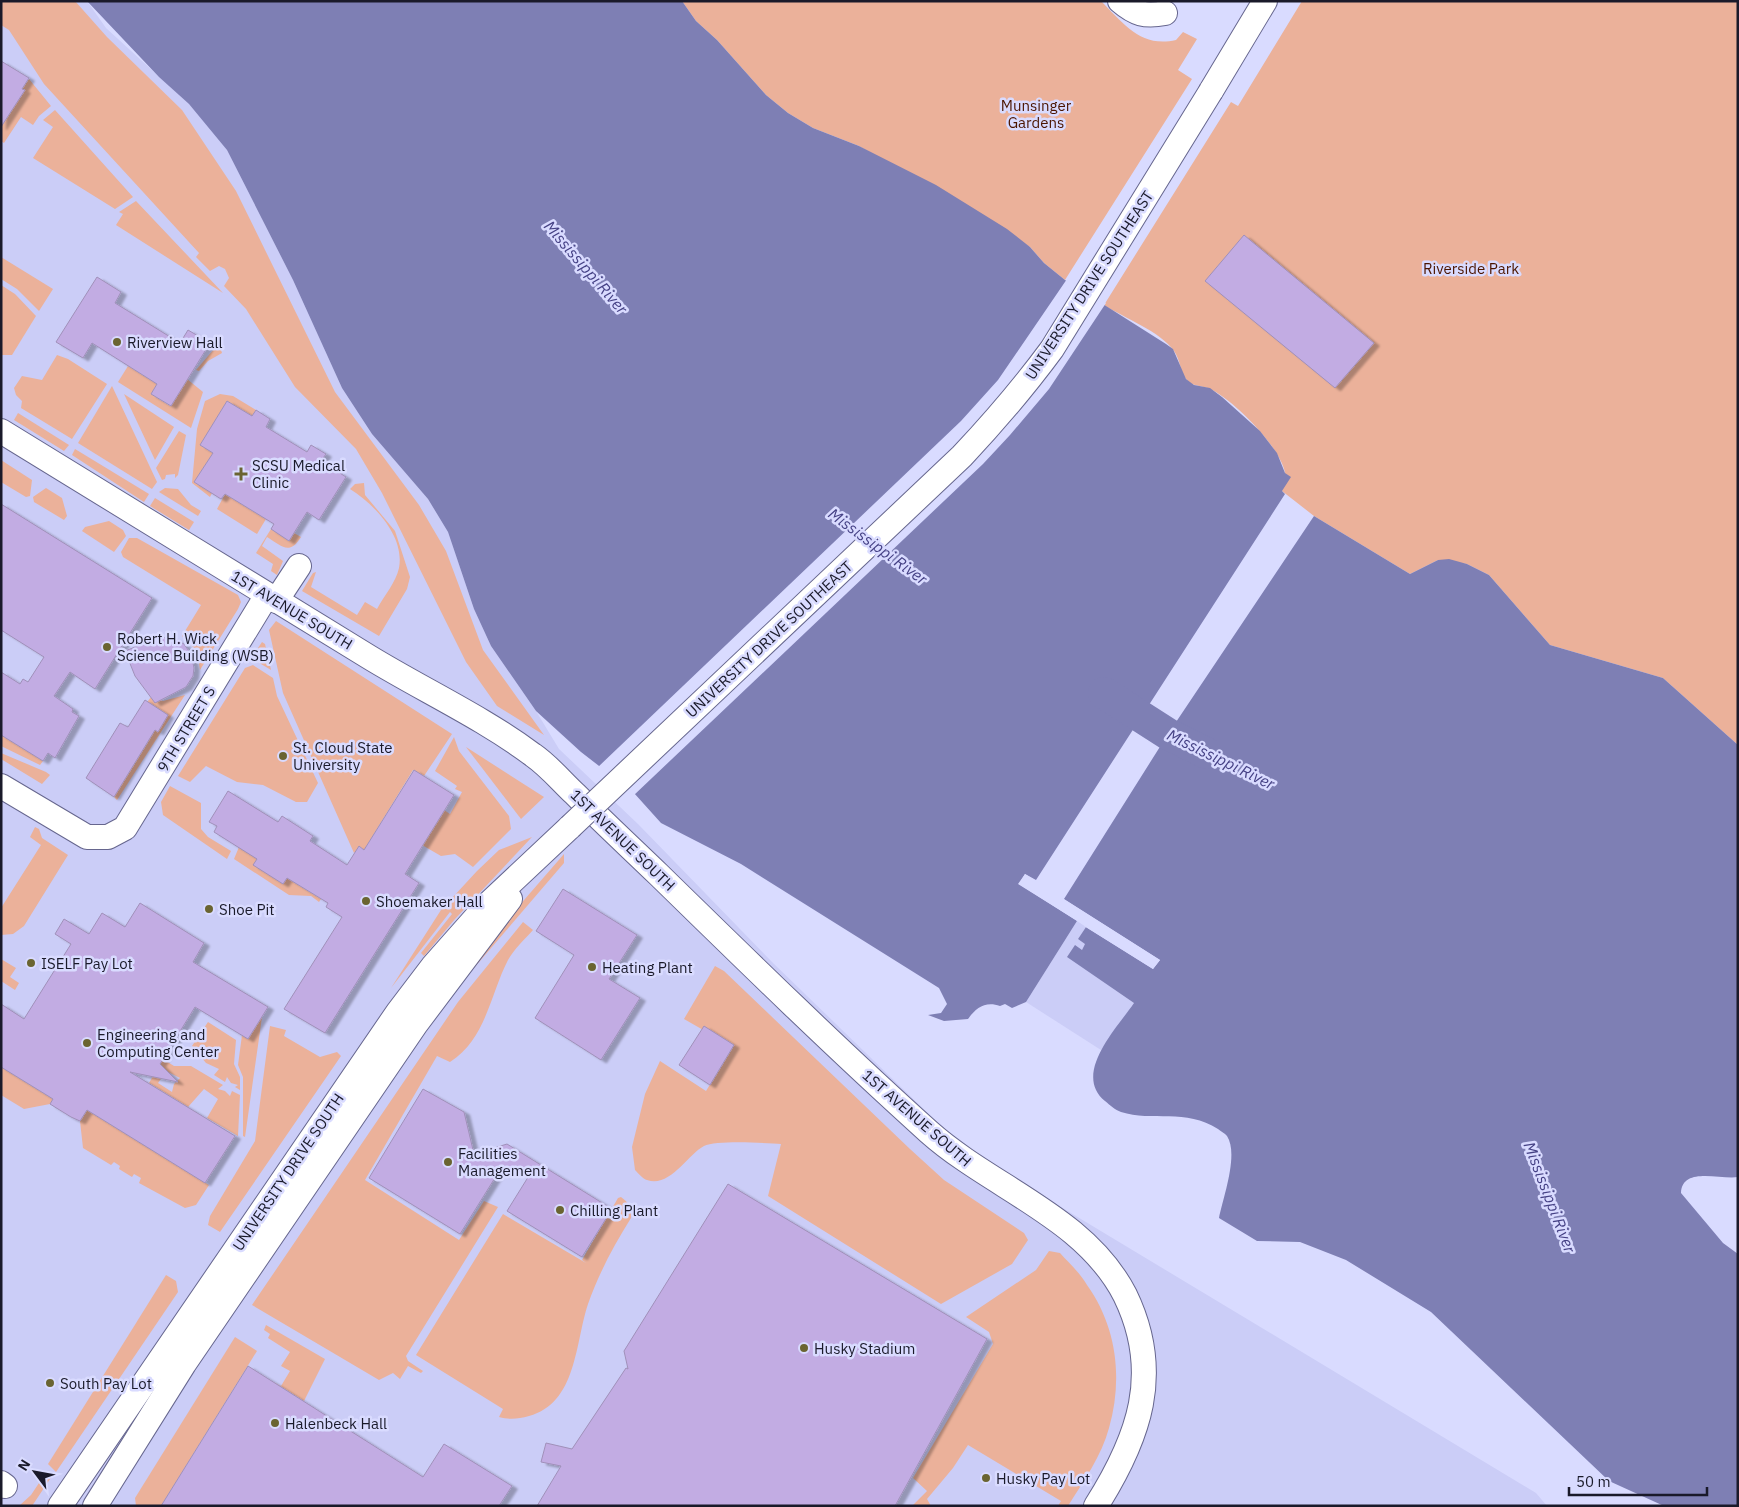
<svg xmlns="http://www.w3.org/2000/svg" width="1739" height="1507" font-family="'IBM Plex Sans',sans-serif">
<style>
.built{fill:#cbcdf7}
.green{fill:#ebb19a;fill-rule:evenodd}
.water{fill:#7e7fb4}
.pier{fill:#d9dbff}
.lines{fill:none;stroke-linecap:round;stroke-linejoin:round}
.river{stroke:#7e7fb4;stroke-width:32}
.building{fill:#c2ace3;stroke:#a090b9;filter:url(#shadow)}
.minor-casing{stroke:#66668e;stroke-width:26}
.minor{stroke:#fff;stroke-width:24}
.minor-bridge-casing{stroke:#66668e;stroke-width:26;stroke-linecap:butt}
.minor-bridge{stroke:#fff;stroke-width:24}
.poi-dot{fill:#6a6431;stroke:#d9dbff;stroke-width:2}
.labels{text-anchor:middle;dominant-baseline:central;stroke-width:5;stroke-linejoin:round;paint-order:stroke}
.park-label{font-size:15px;fill:#4b1500;stroke:#d9dbff}
.street-label{font-size:15px;fill:#1a1a2a;stroke:#d9dbff}
.poi-label{font-size:15px;fill:#1a1a2a;stroke:#d9dbff;text-anchor:start}
.water-label{font-size:16px;font-style:italic;fill:#454185;stroke:#d9dbff}
</style>
<defs>
<filter id="shadow"><feDropShadow dx="5.5" dy="3" stdDeviation="1" flood-color="#0004"/></filter>
</defs>
<rect width="100%" height="100%" fill="#d9dbff"/>
<g class="built">
<path d="M1,1h86l19,27 83,76 23,25 15,21 66,130 49,108 30,46 56,65 20,33 26,77 17,37 45,65 23,38 79,75 134,138 165,160 27,23 82,53 490,295 11,13h-1546z"/>
<path d="M1077,921l9,6 -8,12 8,5 -4,6 -14,7 66,46 -33,47 -75,-48z"/>
</g>
<g class="green">
<path d="M1,1h74l32,36 75,73 54,81 99,201 84,113 27,46 37,99 61,85 -47,-29 -31,-44 -84,-169 -26,-44 -61,-62 -49,-78 -22,-23 5,-8 -4,-9 -6,-3 -9,5 -14,-14 3,-4 -155,-169 -35,-54 -8,-5z"/>
<path d="M682,1h419c23,23 40,47 75,39l7,-8 14,7 -19,31 14,9 -127,201 -21,-17 -14,-16 -171,-101 -46,-18 -25,-15 -22,-18 -49,-55 -21,-19z"/>
<path d="M1302,1h436v744l-75,-67 -113,-33 -61,-70 -22,-11 -29,-4 -28,14 -96,-58 -32,-25c1,-5 4,-13 3,-18 -4,-25 -52,-74 -75,-84 -8,-4 -18,-2 -24,-10 -6,-8 -6,-20 -12,-28 -14,-20 -50,-33 -70,-46l127,-203 7,4z"/>
<path d="M29,79l22,27 -12,10 -6,9 -12,-8 -17,26 -3,-2v-14l23,-37 -2,-1z"/>
<path d="M55,110l78,87 -18,12 -82,-51 20,-31 -10,-7z"/>
<path d="M136,201l87,92 -107,-68 7,-11 -4,-2z"/>
<path d="M1,257l52,32 -14,22 -22,-22 -16,-10z"/>
<path d="M1,285l14,9 21,22 -24,39h-11z"/>
<path d="M209,339l11,8 2,6 -14,8 -9,10 -3,-1 18,-21 -7,-7z"/>
<path d="M57,355l11,4 39,25 -35,55 -51,-31 1,-7 -6,-6 -2,-7 8,-12 20,4z"/>
<path d="M128,366l29,18 -6,10 19,12 17,-27 16,13 -12,36 -73,-46z"/>
<path d="M112,386l45,96 -5,7 -74,-46z"/>
<path d="M124,394l50,33 -19,33z"/>
<path d="M220,394l13,2 23,14 -4,6 -25,-15 -27,44 13,8 -19,29 18,11 -2,4 -18,-14 5,-54 8,-28z"/>
<path d="M18,413l51,32 -5,6 -50,-31z"/>
<path d="M179,431l7,4 -8,40 -3,3v-4l-9,1 -1,4 -3,1 -6,-12z"/>
<path d="M75,449l74,45 -5,8 -72,-47z"/>
<path d="M1,460l31,20 -2,16 -4,1 -25,-15z"/>
<path d="M364,483l1,12 30,36 15,46 -3,12 -28,47 -77,-45 11,-18 3,-1 -5,15 46,28 8,-13 12,7c7,-13 19,-27 22,-41 6,-32 -25,-64 -49,-79l5,-5z"/>
<path d="M46,488l16,10 5,18 -3,4 -30,-18 -1,-5z"/>
<path d="M165,488l13,1 13,16 10,6 -3,5 -39,-24z"/>
<path d="M225,494l41,25 -9,15 -40,-25z"/>
<path d="M155,498l39,24 -5,8 -39,-24z"/>
<path d="M109,521l14,9 3,6 -12,16 -32,-21 3,-4z"/>
<path d="M271,529l18,12 5,-8 7,4c-12,19 -19,9 -34,0l-5,9 21,15 -6,14 -6,-4 2,-7 -17,-11z"/>
<path d="M129,538h8l101,57 3,7 -3,7 -38,61 -3,-19 -15,-15 19,-31 -78,-48 -2,-5z"/>
<path d="M276,621l176,113 -28,42 -11,-6 -49,80 -5,-3 -5,6 -71,-160 -14,-63z"/>
<path d="M262,642l3,2 6,26 -15,-9 -2,-7z"/>
<path d="M253,665l20,13 4,18 41,87 -11,19h-11l-33,-17 -26,-3 -31,-16 -16,16 -12,-6 67,-108z"/>
<path d="M185,695l-68,105 -3,-3 34,-55 -9,-26 19,16 10,-17 -14,-9 -9,-1 6,-8 12,4z"/>
<path d="M1,735l42,26 -3,4 -39,-19z"/>
<path d="M454,737l5,14 50,65 2,13 -38,38 -18,-13 -14,2 -19,-11 22,-35 6,4 12,-22 -7,-3 2,-3 -22,-15z"/>
<path d="M466,747l78,50 -23,22z"/>
<path d="M1,753l45,19 4,3 -8,9 -41,-25z"/>
<path d="M170,786l31,17v26l7,8 23,14 -4,8 -64,-44 -2,-13z"/>
<path d="M35,827l4,2 3,9 26,17 -44,71 -11,8 -12,1v-27l40,-63 -11,-8z"/>
<path d="M532,837l-77,82 -31,37 -3,-3 31,-39 -2,-2 -59,76 50,-78 36,-39 22,-21z"/>
<path d="M239,847l18,12 -3,6 29,19 4,-6 34,21 -2,3 -8,-6 -22,-1 -55,-36z"/>
<path d="M564,854v9l-103,120 31,-46z"/>
<path d="M523,922l10,8c-8,9 -19,19 -25,30 -18,35 -22,79 -58,102l-13,-6 -72,124 94,60 25,-39 14,6 -92,149 2,5 15,10 -2,2 -13,-7 -8,13 -7,-6 -14,7 -127,-75 206,-303z"/>
<path d="M1,959l15,9 -6,9 9,6 -4,7 -14,-9z"/>
<path d="M715,966l9,5 186,178 34,31 80,53 4,7 -16,24 -71,40 -173,-108 13,-52c-15,-1 -65,-4 -77,2 -17,9 -34,42 -57,34 -4,-1 -9,-7 -12,-10l-3,-23 13,-53 15,-33 46,30 27,-44 -49,-28z"/>
<path d="M262,1017l-17,120 -2,-1v-59l-5,-12 4,-30 6,4z"/>
<path d="M208,1022l28,18 -2,24 6,13v13l-5,-3 3,-2 -7,-2 -4,-6 -2,5 -11,-7 5,-6 -13,-6 -14,-17z"/>
<path d="M270,1026l16,4 -2,6 36,21 17,-5 4,4 -121,176 -12,-7 2,-9 45,-75z"/>
<path d="M163,1059l11,7h17l32,19 -5,4 7,2 5,5 2,-5 8,4 -2,41 -31,-18 11,-19 -14,-10 -16,18 -39,-24zM166,1071l14,7 -6,6 -2,8 -14,-9z"/>
<path d="M1,1067l52,32 -3,5 -26,5 -23,-14z"/>
<path d="M87,1110l122,75 -13,20 -11,3 -46,-25 2,-5 -7,-4 -2,3 -13,-8 1,-3 -6,-4 -3,3 -28,-17 -3,-27z"/>
<path d="M621,1197c8,6 11,11 10,21 -17,27 -32,55 -43,86 -13,39 -11,99 -59,112 -11,3 -19,4 -30,1l4,-8 -87,-54 87,-141 83,49 -4,-3 36,-62z"/>
<path d="M1049,1251l11,2c9,10 20,20 27,32 30,42 36,94 22,143 -7,27 -26,54 -41,78h-10l3,-5 -93,-56 -15,23 -26,31 4,7h-19l15,-15 -14,-13 80,-134 -4,-12 -23,-15 70,-47z"/>
<path d="M166,1275l10,6 2,11 -122,180 -8,-8z"/>
<path d="M266,1325l59,34 -21,42 -32,-20 9,5 9,-15 -9,-5 9,-14 -22,-14 2,-4 -6,-4z"/>
<path d="M235,1337l22,14 -96,155h-25l-1,-8z"/>
<path d="M45,1474l7,2 -20,30h-13l12,-11z"/>
</g>
<g class="water">
<path d="M87,1h595l14,20 21,19 49,55 22,18 25,15 46,18 77,39 71,44 23,18 14,16 21,17 101,64 7,5 13,30 8,6 16,3 12,9 38,34 17,22 8,20 6,4 -9,14 3,3 -249,386 -11,-6 -6,10 58,37 -51,81 -14,6 -7,-4 -5,2c-15,-5 -24,2 -32,13l-24,2 -16,-6 13,-2 6,-9 -8,-16 -198,-124 -80,-41 -27,-30 -53,-41 -45,-41 -45,-65 -17,-37 -26,-77 -20,-33 -56,-65 -30,-46 -49,-108 -66,-130 -38,-46 -30,-27z"/>
<path d="M1314,516l96,58 28,-14 11,-1 18,5 22,11 61,70 113,33 75,67v432c-17,3 -56,-11 -57,16l42,50 15,11v252h-74l-55,-25 -178,-169 -85,-52 -46,-18 -43,-1 -38,-23c4,-20 20,-64 8,-82 -2,-3 -7,-5 -9,-7 -32,-21 -66,-7 -97,-17 -6,-2 -11,-7 -16,-11 -33,-27 12,-73 29,-98l-67,-46 8,-12 7,5 3,-6 -7,-5 8,-12 67,42 7,-9 -96,-61 104,-165z"/>
</g>
<g class="pier">
<path d="M1067,279l39,24 -57,86 -39,46 -27,29 -350,332 -36,-28 364,-347 37,-41z"/>
<path d="M1025,874l13,8 -3,1 -9,-6 -4,6 56,36 1,3 -61,-38z"/>
<path d="M1062,898l98,62 -7,9 -69,-43 3,-1 66,41 3,-5 -93,-60z"/>
</g>
<g class="lines">
<path class="river" d="M1104,693l64,41 38,19"/>
</g>
<g class="building">
<path d="M1,61l28,17 -7,11 3,1 -24,37z"/>
<path d="M1244,235l130,108 -39,45 -130,-107z"/>
<path d="M97,277l24,15 -6,11 65,40 8,-13 22,13 -39,63 -20,-12 6,-10 -65,-41 -9,15 -27,-16z"/>
<path d="M227,401l25,15 4,-6 14,9 -4,8 41,25 4,-7 15,9 -5,7 25,16 -27,43 -12,-8 -18,29 -18,-12 3,-5 -49,-30 -4,5 -27,-17 19,-29 -13,-8z"/>
<path d="M1,504l151,94 -57,91 -25,-17 -16,24 19,13 -1,3 7,4 -24,42 -7,-5 -5,8 -42,-26v-63l19,12 3,-5 5,3 16,-25 -43,-27z"/>
<path d="M160,637l12,1 12,6 7,10 3,14 -1,8 -7,11 -31,16 -20,-27 -10,-25z"/>
<path d="M145,700l23,15 -10,17 -3,-2 -41,67 -28,-19 34,-55 8,4z"/>
<path d="M414,770l40,25 -49,79 14,9 -94,150 -41,-24 58,-92 -16,-10 2,-4 -41,-25 -4,6 -30,-19 4,-6 -43,-27 3,-6 -8,-4 19,-31 50,31 4,-6 31,20 -3,5 37,24 12,-19 5,4z"/>
<path d="M563,889l74,46 -28,44 31,19 -39,62 -66,-42 39,-63 -38,-24z"/>
<path d="M140,903l64,40 -11,19 75,45 -20,32 -53,-32 -35,57 18,18 -48,-10 105,64 -30,47 -118,-73 -7,11 -9,-4 -21,-13 3,-5 -52,-32v-63l23,15 47,-75 -16,-10 9,-15 25,15 13,-21 23,14z"/>
<path d="M704,1026l30,19 -24,40 -31,-20z"/>
<path d="M423,1089l41,23 10,42 33,-10 105,65 -30,48 -75,-46 28,-45 -37,7 -38,61 -91,-56z"/>
<path d="M728,1184l259,155 -92,167h-358l24,-40 -20,-4 5,-19 26,6 54,-81 2,1 -4,-18z"/>
<path d="M248,1366l175,111 21,-33 68,42 -13,20h-338z"/>
</g>
<g class="lines">
<defs>
<g id="minor">
<path d="M1120,1c15,13 25,16 45,12"/>
<path d="M1211,91l54,-90"/>
<path d="M1,431c123,75 245,151 368,226 54,33 113,60 164,98 16,11 28,26 42,39 28,28 56,54 84,81 89,87 178,174 270,257 63,56 156,85 196,163 38,78 14,143 -29,211"/>
<path d="M276,601l23,-35"/>
<path d="M1,786l86,51h21l17,-9 142,-233"/>
<path d="M1,1483l4,3"/>
<path d="M60,1506l338,-494 35,-46 54,-61 83,-78"/>
<path d="M95,1506l89,-142 232,-340 94,-125"/>
</g>
</defs>
<use href="#minor" class="minor-casing"/>
<use href="#minor" class="minor"/>
<defs>
<path id="minor-bridge" d="M570,827l392,-371c32,-34 62,-69 90,-107l159,-258"/>
</defs>
<use href="#minor-bridge" class="minor-bridge-casing"/>
<use href="#minor-bridge" class="minor-bridge"/>
</g>
<g class="poi-dot">
<circle cx="117" cy="342" r="5"/>
<path d="M238.5 466.5h5v5h5v5h-5v5h-5v-5h-5v-5h5z"/>
<circle cx="107" cy="647" r="5"/>
<circle cx="283" cy="756" r="5"/>
<circle cx="366" cy="901" r="5"/>
<circle cx="209" cy="909" r="5"/>
<circle cx="31" cy="963" r="5"/>
<circle cx="592" cy="967" r="5"/>
<circle cx="87" cy="1043" r="5"/>
<circle cx="448" cy="1162" r="5"/>
<circle cx="560" cy="1210" r="5"/>
<circle cx="804" cy="1348" r="5"/>
<circle cx="50" cy="1383" r="5"/>
<circle cx="275" cy="1423" r="5"/>
<circle cx="986" cy="1478" r="5"/>
</g>
<g class="labels">
<g class="park-label">
<text x="1036" y="105">Munsinger<tspan x="1036" dy="17">Gardens</tspan></text>
<text x="1471" y="268">Riverside Park</text>
</g>
<g class="street-label">
<text transform="translate(1089 285) rotate(-57)">UNIVERSITY DRIVE SOUTHEAST</text>
<text transform="translate(292 610) rotate(31)">1ST AVENUE SOUTH</text>
<text transform="translate(769 639) rotate(-43)">UNIVERSITY DRIVE SOUTHEAST</text>
<text transform="translate(186 729) rotate(-59)">9TH STREET S</text>
<text transform="translate(623 840) rotate(44)">1ST AVENUE SOUTH</text>
<text transform="translate(917 1118) rotate(41)">1ST AVENUE SOUTH</text>
<text transform="translate(288 1172) rotate(-56)">UNIVERSITY DRIVE SOUTH</text>
</g>
<g class="poi-label">
<text x="127" y="342">Riverview Hall</text>
<text x="252" y="465">SCSU Medical<tspan x="252" dy="17">Clinic</tspan></text>
<text x="117" y="638">Robert H. Wick<tspan x="117" dy="17">Science Building (WSB)</tspan></text>
<text x="293" y="747">St. Cloud State<tspan x="293" dy="17">University</tspan></text>
<text x="376" y="901">Shoemaker Hall</text>
<text x="219" y="909">Shoe Pit</text>
<text x="41" y="963">ISELF Pay Lot</text>
<text x="602" y="967">Heating Plant</text>
<text x="97" y="1034">Engineering and<tspan x="97" dy="17">Computing Center</tspan></text>
<text x="458" y="1153">Facilities<tspan x="458" dy="17">Management</tspan></text>
<text x="570" y="1210">Chilling Plant</text>
<text x="814" y="1348">Husky Stadium</text>
<text x="60" y="1383">South Pay Lot</text>
<text x="285" y="1423">Halenbeck Hall</text>
<text x="996" y="1478">Husky Pay Lot</text>
</g>
<g class="water-label">
<text transform="translate(586 267) rotate(49)">Mississippi River</text>
<text transform="translate(878 546) rotate(36)">Mississippi River</text>
<text transform="translate(1221 759) rotate(26)">Mississippi River</text>
<text transform="translate(1550 1197) rotate(69)">Mississippi River</text>
</g>
</g>
<rect width="1739" height="1507" fill="none" stroke="#1a1a2a" stroke-width="5"/>
<g transform="translate(35 1472) rotate(302)" stroke="#d9dbff" stroke-width="4" paint-order="stroke">
<path d="M0-4L9 19L0 12L-9 19Z" fill="#1a1a2a"/>
<text y="-8" font-size="14" font-weight="bold" text-anchor="middle" fill="#1a1a2a">N</text>
</g>
<path d="M1569 1487v8h138v-8" fill="none" stroke="#1a1a2a" stroke-width="2.5"/>
<text x="1576" y="1487" font-size="15" fill="#1a1a2a" stroke="#d9dbff" stroke-width="4" paint-order="stroke">50 m</text>
</svg>
